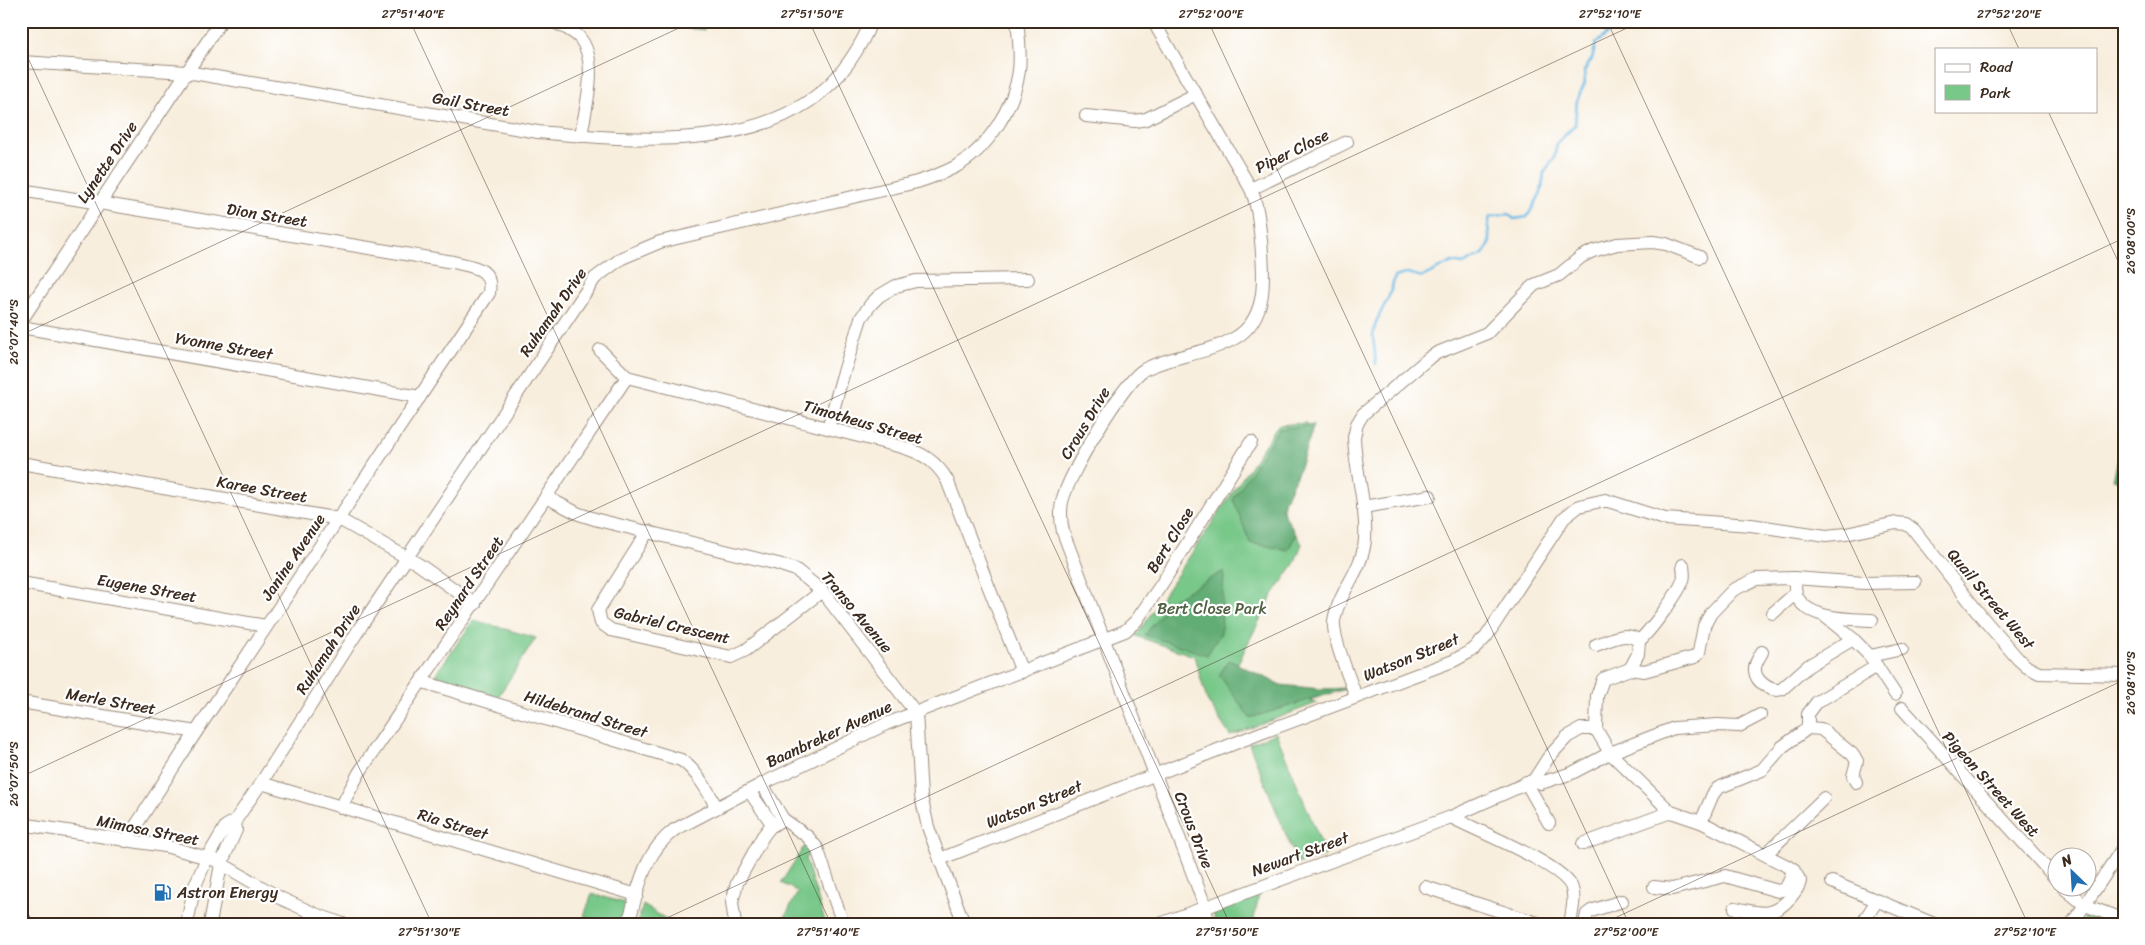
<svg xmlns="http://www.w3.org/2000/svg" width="2145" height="945" font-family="Sriracha,sans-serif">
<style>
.green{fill:#78c889;stroke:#5a7954}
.forest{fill:#62ac75;stroke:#4e6b4a}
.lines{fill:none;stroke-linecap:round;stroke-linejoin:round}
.stream{stroke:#6abae5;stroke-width:2.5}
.minor-casing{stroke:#9a8c7e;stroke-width:14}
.minor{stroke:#fff;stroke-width:12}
.ticks{fill:none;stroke:#3b2a1e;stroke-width:1;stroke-opacity:0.45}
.labels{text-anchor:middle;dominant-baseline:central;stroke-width:4.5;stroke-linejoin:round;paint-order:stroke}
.street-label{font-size:16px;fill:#3b2a1e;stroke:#fff}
.park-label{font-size:16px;fill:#506143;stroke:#fff}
.poi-label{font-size:16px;fill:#3b2a1e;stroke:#fff;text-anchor:start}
.neatline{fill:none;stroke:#3b2a1e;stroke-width:2}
.ticks-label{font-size:12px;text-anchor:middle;fill:#3b2a1e}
</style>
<rect width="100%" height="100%" fill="#fff"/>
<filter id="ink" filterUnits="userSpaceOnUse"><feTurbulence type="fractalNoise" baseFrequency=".02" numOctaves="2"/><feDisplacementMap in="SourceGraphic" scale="10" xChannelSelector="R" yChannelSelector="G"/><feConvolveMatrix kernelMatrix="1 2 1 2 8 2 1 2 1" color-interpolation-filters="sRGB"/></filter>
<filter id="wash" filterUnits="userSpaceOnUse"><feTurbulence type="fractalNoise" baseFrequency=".0096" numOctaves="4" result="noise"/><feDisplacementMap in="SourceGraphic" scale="20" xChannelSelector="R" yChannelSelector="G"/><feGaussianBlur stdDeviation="1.12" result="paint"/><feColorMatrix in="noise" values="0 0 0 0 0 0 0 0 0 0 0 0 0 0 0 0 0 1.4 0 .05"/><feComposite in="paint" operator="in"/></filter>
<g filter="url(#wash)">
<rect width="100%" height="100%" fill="#f8eedd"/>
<g class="green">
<path d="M623,21h82l-1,9z"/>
<path d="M1307,423l-20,49 -4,42 19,30 -8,20 -22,32 -36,71 81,36 -87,33 -23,-36 -13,-44 -58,-20 142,-211z"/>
<path d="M474,620l62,18 -38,59 -63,-22z"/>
<path d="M1276,733l50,122 -28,9 -49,-120z"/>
<path d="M806,843l4,11 -5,4 20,63 7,3h-51l17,-32 -17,-9z"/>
<path d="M592,894l33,9 3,4 -3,17h-19l-22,-8z"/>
<path d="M1259,894l-6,30h-38l-2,-15z"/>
<path d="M643,905l28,17 -1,2h-33z"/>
<path d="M2088,911l33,13h-41z"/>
</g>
<g class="forest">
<path d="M1314,425l-15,45 -18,38 15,27 -8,15 -38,-7 -17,-44 46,-70z"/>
<path d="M2124,436v47l-11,-4z"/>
<path d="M1224,571l-3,62 -14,22 -62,-20 28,-36z"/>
<path d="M1229,660l52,25 40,4 28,-1 -99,30 -31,-43z"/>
</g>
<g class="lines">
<path class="stream" d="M1376,364l-3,-28 3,-14 13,-26 6,-19 13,-4 14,4 30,-15 11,2 20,-10 7,-10 -2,-18 2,-9 18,-3 6,5 13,-2 14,-24 3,-20 10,-15 3,-15 18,-18 2,-25 8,-17 -1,-12 8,-12 4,-16 13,-10 1,-12"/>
</g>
</g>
<g filter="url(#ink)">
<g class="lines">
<defs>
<g id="minor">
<path d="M552,21c9,4 20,9 27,16 21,24 6,71 2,99"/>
<path d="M1153,21l98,168c7,17 8,34 10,52 3,34 8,77 -26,97 -28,16 -61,17 -90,31 -21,11 -78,108 -83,133 -2,10 -1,20 1,30l142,374 3,18"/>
<path d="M21,62l166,10 351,60c100,9 246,24 311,-70 9,-13 17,-26 22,-41"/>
<path d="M1086,116l49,5 11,-2 50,-25"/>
<path d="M1251,189l96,-47"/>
<path d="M21,190l432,72c20,5 40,5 36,31l-293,439 -70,109"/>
<path d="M21,321l200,-300"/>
<path d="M21,327l399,70"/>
<path d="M600,350l27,27 275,70c20,6 34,14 45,33l75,192"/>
<path d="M828,428l14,-50 19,-60 10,-14 8,-8 17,-10 20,-5 112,-2"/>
<path d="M21,463l318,56 79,45 57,40"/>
<path d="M546,497l33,17 19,6 180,44 18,6 26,21 94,122 5,83 7,31 36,97"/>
<path d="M1363,507l67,-11"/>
<path d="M648,531l-50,79 3,13 10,7 120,27 15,-7 76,-59"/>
<path d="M1794,578c1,5 1,11 2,16 9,26 54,25 76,26"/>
<path d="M21,583l245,43"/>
<path d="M1773,613l23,-20"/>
<path d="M1826,617l27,22 17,17 25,38"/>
<path d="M1639,641c10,-9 40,-48 44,-61 2,-5 0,-10 0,-15"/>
<path d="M1596,645c15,-5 29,-15 43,-4l-1,13 -8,15"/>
<path d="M1762,652c-3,6 -8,12 -7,19 1,11 17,22 27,18l26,-23 45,-27"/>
<path d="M1870,656l32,-7"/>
<path d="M423,682l258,78c13,8 30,34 35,48"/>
<path d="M1356,697c-6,-18 -24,-59 -22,-76 4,-29 29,-50 31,-82 2,-34 -10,-68 -11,-102l3,-13 6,-10 66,-56 8,-5 50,-20 47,-48 25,-10 22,-18 12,-6 24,-7 36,-2 13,2 34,13"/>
<path d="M21,702l175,30"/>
<path d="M1902,708l156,173"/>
<path d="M1808,728l13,1 31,25 5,7 -4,15 3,6"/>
<path d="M1534,780l7,3 31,-10 38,-20 64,-25 43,-3 22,1 21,-11"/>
<path d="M1526,782l23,41"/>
<path d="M261,783l376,112"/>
<path d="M762,784l21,35"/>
<path d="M749,791l24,34"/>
<path d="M341,807l18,-34 268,-396"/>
<path d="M1451,817c24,13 110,47 120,69 5,11 1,25 -1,38"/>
<path d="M1701,822l-30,-10 -61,-59 -14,-24 1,-33 6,-17 27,-10 14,2 51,-14 4,-5 5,-26 7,-13 22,-23 23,-11 38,-1 70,5 51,-1"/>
<path d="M21,824l144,22 50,14 65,38 35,16 28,10"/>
<path d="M1583,844l88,-32"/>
<path d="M1766,854l58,-56"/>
<path d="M940,859l321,-126 192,-72 20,-11 13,-13 78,-119 15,-12 26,-6 60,19 86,6 75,11 20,-2 50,-11 10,1 8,6 67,86 37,43 9,8 12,6 85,2"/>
<path d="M1832,882l102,42"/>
<path d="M1425,887l115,37"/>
<path d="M1654,887l18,2 53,-13 53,15c11,-2 12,-12 15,-22"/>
<path d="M2064,888l21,17 39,15"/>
<path d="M1735,908c25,5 36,11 55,-10 4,-5 9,-10 10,-17l-7,-12 -92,-47 12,-28 5,-6 44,-18 20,-23 26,-19v-14l9,-12 60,-36"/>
<path d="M21,923l7,1"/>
<path d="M187,924l7,-36 13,-30 19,-32 9,-5 26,-38 102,-160 232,-345 27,-20 38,-16 257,-60c13,-4 26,-9 38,-15 33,-18 59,-60 64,-96 2,-17 0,-34 -2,-50"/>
<path d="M210,924l11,-60 15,-34 -1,-9"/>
<path d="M628,924c11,-36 15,-70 46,-94l88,-46 124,-60 239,-93 11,-10 25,-36 90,-143"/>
<path d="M735,924l-3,-22 5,-19 26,-47 7,-9 13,-8 25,18 9,11 26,76"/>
<path d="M1160,924l291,-107 83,-37 14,-22 19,-21 14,-8h15"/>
<path d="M1585,924l2,-10 4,-3 31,-10"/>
<path d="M1862,924l14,-22"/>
<path d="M2072,924l52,-78"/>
</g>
</defs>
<use href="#minor" class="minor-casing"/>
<use href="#minor" class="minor"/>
</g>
</g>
<path class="ticks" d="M410,21l421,903M809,21l421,903M1208,21l421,903M1607,21l421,903M2006,21l13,28M21,43l411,881M2048,111l76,163M21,335l673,-314M21,777l1621,-756M21,898l12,26M654,924l1470,-686M1602,924l522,-244"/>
<defs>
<symbol id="fuel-bare" viewBox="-9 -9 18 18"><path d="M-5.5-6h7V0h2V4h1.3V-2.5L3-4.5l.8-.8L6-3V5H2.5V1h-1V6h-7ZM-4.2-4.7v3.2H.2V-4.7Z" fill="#1f6fb2" stroke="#fff" stroke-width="2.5" paint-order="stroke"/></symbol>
</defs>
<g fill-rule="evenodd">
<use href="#fuel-bare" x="150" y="880" width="25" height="25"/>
</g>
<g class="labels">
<g class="street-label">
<text transform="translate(471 104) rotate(10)">Gail Street</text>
<text transform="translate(1292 151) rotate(-26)">Piper Close</text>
<text transform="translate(107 162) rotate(-56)">Lynette Drive</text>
<text transform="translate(267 215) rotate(9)">Dion Street</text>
<text transform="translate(553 312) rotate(-55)">Ruhamah Drive</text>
<text transform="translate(224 346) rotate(10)">Yvonne Street</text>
<text transform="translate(863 422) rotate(16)">Timotheus Street</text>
<text transform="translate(1085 423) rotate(-59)">Crous Drive</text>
<text transform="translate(262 489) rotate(10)">Karee Street</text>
<text transform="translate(1170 540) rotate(-58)">Bert Close</text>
<text transform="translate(293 557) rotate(-56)">Janine Avenue</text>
<text transform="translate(469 583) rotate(-56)">Reynard Street</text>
<text transform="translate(147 588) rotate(10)">Eugene Street</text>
<text transform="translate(1991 599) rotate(50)">Quail Street West</text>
<text transform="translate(857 612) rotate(50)">Transo Avenue</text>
<text transform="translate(672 625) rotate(13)">Gabriel Crescent</text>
<text transform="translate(328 649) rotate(-57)">Ruhamah Drive</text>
<text transform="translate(1411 657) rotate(-22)">Watson Street</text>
<text transform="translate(111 701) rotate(10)">Merle Street</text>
<text transform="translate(586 714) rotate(17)">Hildebrand Street</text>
<text transform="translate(829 734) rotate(-25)">Baanbreker Avenue</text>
<text transform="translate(1991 784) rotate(48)">Pigeon Street West</text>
<text transform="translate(1034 804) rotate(-22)">Watson Street</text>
<text transform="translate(453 824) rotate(17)">Ria Street</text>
<text transform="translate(148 830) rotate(11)">Mimosa Street</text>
<text transform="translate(1194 830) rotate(69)">Crous Drive</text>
<text transform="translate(1300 854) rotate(-20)">Newart Street</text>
</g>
<g class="park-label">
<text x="1212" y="608">Bert Close Park</text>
</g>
<g class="poi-label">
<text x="177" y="892">Astron Energy</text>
</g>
</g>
<rect width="2145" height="945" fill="none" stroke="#fff" stroke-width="55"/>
<rect x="1935" y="48" width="162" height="65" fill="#ffffff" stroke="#b1aaa5"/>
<rect x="1945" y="64" width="25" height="8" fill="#ffffff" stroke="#b1aaa5"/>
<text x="1980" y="72" font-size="15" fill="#3b2a1e">Road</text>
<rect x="1945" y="85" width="25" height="15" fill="#78c889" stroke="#b1aaa5"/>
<text x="1980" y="98" font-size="15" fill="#3b2a1e">Park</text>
<g transform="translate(2072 872) rotate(335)"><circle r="24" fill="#ffffff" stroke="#b1aaa5"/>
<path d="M0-4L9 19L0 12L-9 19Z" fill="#1f6fb2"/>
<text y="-8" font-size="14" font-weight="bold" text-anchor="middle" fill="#3b2a1e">N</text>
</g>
<rect x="28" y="28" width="2090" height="890" class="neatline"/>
<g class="ticks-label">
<text x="413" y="18">27°51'40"E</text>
<text x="812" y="18">27°51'50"E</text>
<text x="1211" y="18">27°52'00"E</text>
<text x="1610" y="18">27°52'10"E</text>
<text x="2009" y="18">27°52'20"E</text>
<text transform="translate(2131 241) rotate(-90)" y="4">26°08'00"S</text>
<text transform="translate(14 332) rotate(-90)" y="4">26°07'40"S</text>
<text transform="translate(2131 683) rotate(-90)" y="4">26°08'10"S</text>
<text transform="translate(14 774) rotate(-90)" y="4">26°07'50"S</text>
<text x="429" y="936">27°51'30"E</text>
<text x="828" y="936">27°51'40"E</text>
<text x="1227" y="936">27°51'50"E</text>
<text x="1626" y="936">27°52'00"E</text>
<text x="2025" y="936">27°52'10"E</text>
</g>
</svg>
